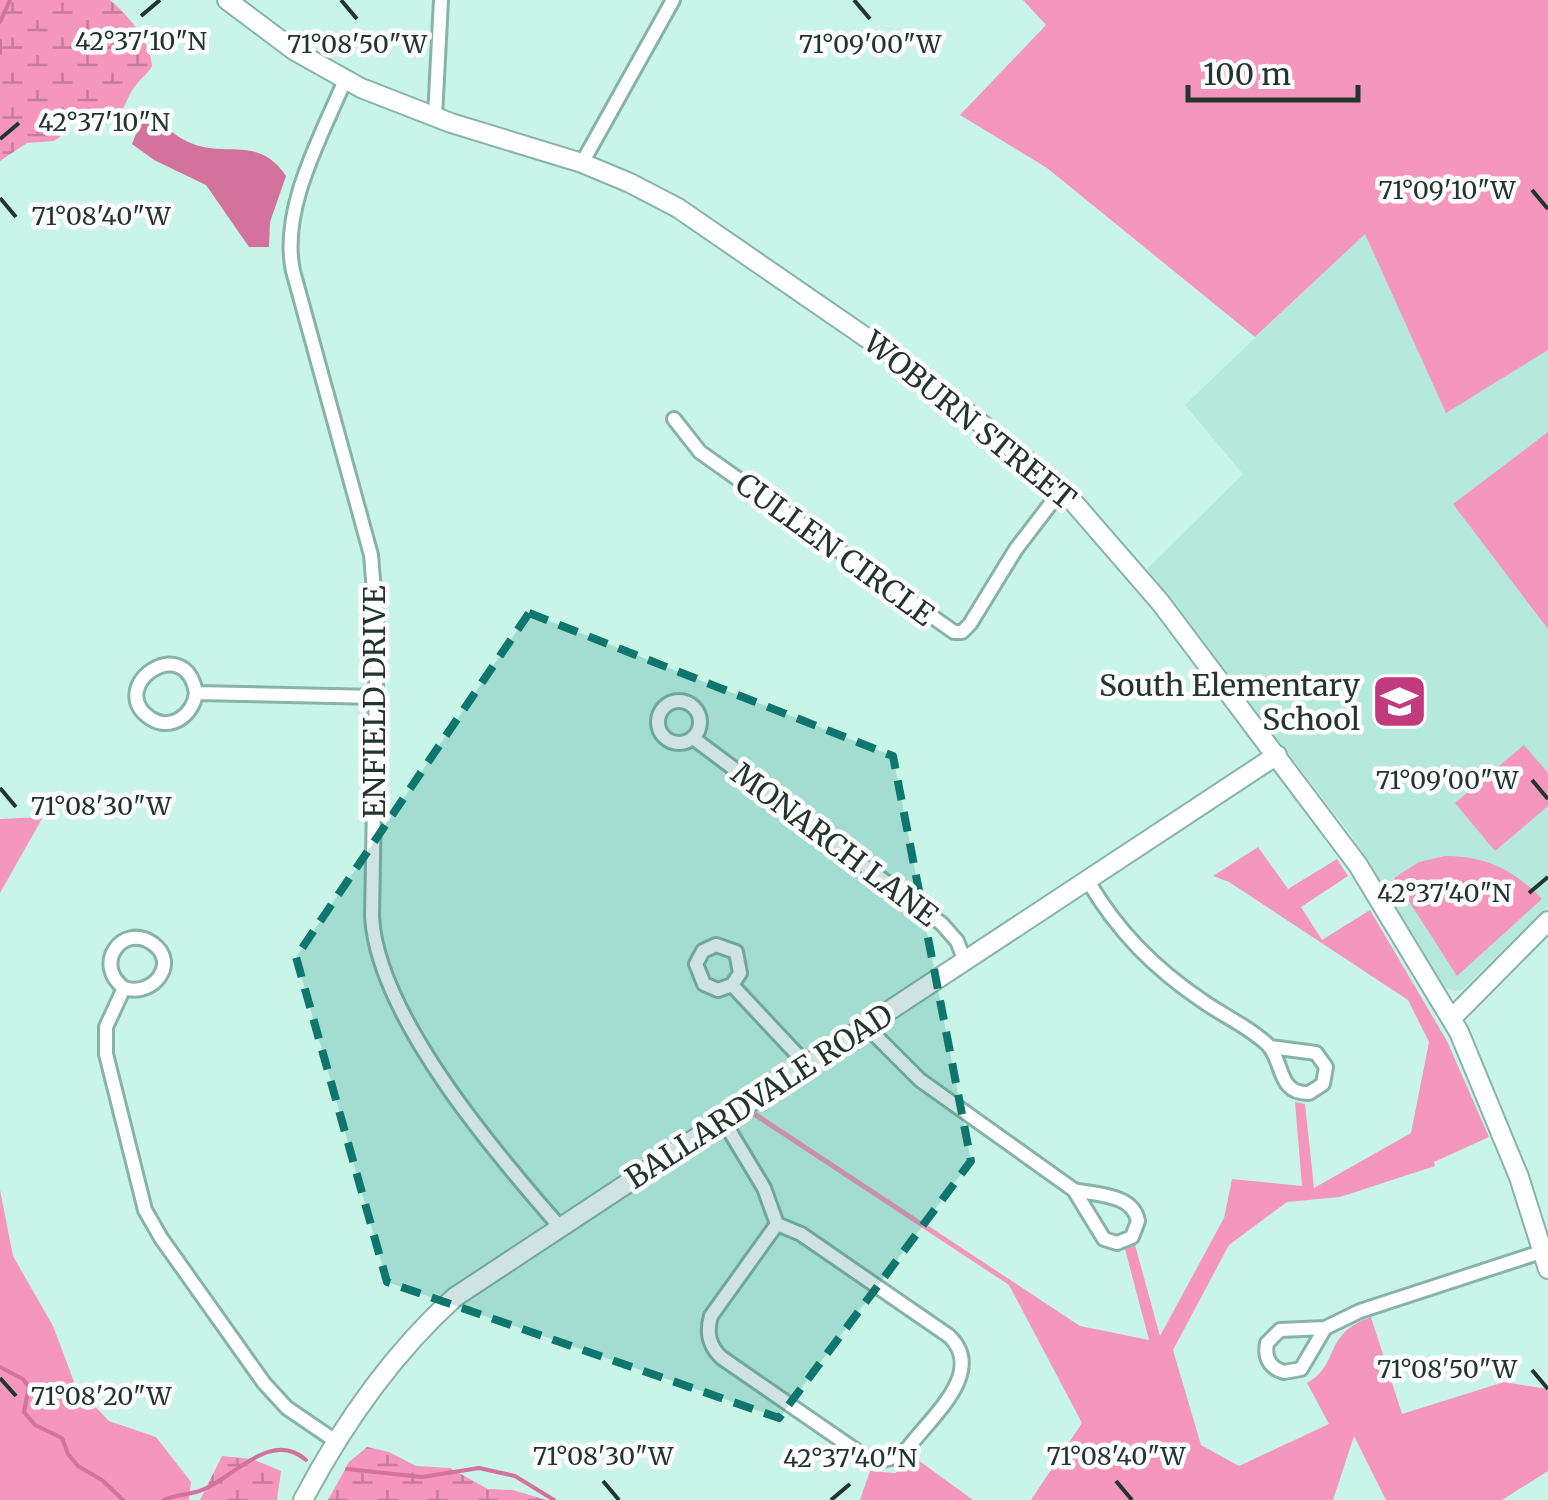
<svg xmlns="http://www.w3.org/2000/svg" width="1548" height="1500" font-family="Merriweather,serif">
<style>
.built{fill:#b5e9dc}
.wetland{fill:url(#wetland-marsh)}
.park{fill:#f596bd}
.water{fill:#d3729c}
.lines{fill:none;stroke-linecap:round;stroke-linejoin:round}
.stream{stroke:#d3729c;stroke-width:4}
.minor-casing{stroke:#89b3a8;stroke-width:18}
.tertiary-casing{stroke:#89b3a8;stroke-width:22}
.minor{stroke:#fff;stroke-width:12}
.tertiary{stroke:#fff;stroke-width:18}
.marked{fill:#0f766e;fill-opacity:0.2;stroke:#0f766e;stroke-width:8;stroke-dasharray:20 12;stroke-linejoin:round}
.ticks{fill:none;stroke:#243530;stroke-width:4}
.labels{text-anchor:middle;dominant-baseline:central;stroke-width:9;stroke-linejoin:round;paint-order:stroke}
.street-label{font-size:30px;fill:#243530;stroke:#fff}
.poi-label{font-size:30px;fill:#243530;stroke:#fff;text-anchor:end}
.ticks-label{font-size:25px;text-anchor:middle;fill:#243530;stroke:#fff;stroke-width:9;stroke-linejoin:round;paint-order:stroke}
</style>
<defs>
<pattern id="wetland-marsh" width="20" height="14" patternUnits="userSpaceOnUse" patternTransform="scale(2.5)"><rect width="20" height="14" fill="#f596bd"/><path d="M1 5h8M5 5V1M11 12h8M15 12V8" fill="none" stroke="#c67b9a"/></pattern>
</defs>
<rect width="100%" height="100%" fill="#c9f5e9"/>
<path class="built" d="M1365,233l81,179 102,-62v556l-86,84 -6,1 -11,-3 -94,-153 -204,-266 96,-95 -58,-69z"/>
<g class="wetland">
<path d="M0,0h110c18,15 41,42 42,66 -4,8 -10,11 -15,18 -13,13 -12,40 -41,43 -14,2 -22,-16 -34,-17l-4,6 4,7 -2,14 -6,4 -27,2 -27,18z"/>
<path d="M367,1447l22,5 27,14 34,2 38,21 25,1 33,10h-218l21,-38z"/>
<path d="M222,1456l30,3 29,12 -4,29h-77z"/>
</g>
<g class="park">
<path d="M1023,0h525v350l-102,63 -81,-179 -110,103 -208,-169 -87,-53 86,-90z"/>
<path d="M1548,432v197l-95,-125z"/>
<path d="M1524,745l24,28v33l-53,45 -40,-48z"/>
<path d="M43,817l-43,76v1v-75z"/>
<path d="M1258,847l30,42 49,-30 11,17 -47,31 21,33 48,-30 77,131 42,96 -55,25 1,4 -95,31 -53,5 -58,43 -56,105 28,95 38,21 90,-42 -22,-41c34,-19 15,-49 64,-66l31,97 102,-32 44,7v82l-46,29h-116l-32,-64 -21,64h-302l51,-77 -73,-138 -258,-170 5,-3 324,214 69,14 -24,-91 10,-4 25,91 64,-118 8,-39 70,7 -7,-84 10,2 9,84 97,-55 18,-91 -21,-42 -179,-118 -16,-6z"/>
<path d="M1445,856c41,0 69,14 97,43l-85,77 -63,-98 25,-16z"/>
<path d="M0,1190l13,66 40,70 23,61 33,34 47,16 35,45 -2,18h-189z"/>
<path d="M918,1460l55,40h-113l10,-29 25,2z"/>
</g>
<path class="water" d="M148,113c16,11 26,24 45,31 35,13 67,-8 93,32l-16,46 -1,25h-20l-43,-62 -52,-25 -22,-16 10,-25z"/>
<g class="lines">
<g class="stream">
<path d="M0,22l10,-22"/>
<path d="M0,41v12"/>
<path d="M0,1367l23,12 6,8 -5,25 11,13 27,13 6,16 10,12 24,14 21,20"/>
<path d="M347,1469l75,8 57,-9 36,8 39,24"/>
<path d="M164,1500c11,-5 21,-5 32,-8 33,-8 73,-65 110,-32"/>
</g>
<defs>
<g id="minor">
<path d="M345,80c-24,57 -65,129 -52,191l78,284 6,73 -5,289c6,99 123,236 188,310"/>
<path d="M435,117l6,-117"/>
<path d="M582,163l91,-163"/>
<path d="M674,419l26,33 254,180h8l8,-8 46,-75 46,-60"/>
<path d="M196,693c-3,22 -25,39 -46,25 -45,-31 35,-88 46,-25l181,4"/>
<circle cx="679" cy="722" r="21"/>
<path d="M693,738l249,186 15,17 8,20"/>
<path d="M1088,881c30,51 67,88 116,121 20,14 47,26 64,43 16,17 9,49 41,48l14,-9 3,-17 -10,-14 -46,-6"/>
<path d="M732,985l8,-12 -4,-21 -20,-7 -13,6 -7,13 8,20 14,6 14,-5 75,80"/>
<path d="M124,988c-32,-24 -1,-65 28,-45 29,20 0,55 -28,45l-18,39v27l39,156 16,28 103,145 23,25 50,34"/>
<path d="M866,1026l54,54 154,110 30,49 13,4 15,-6 6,-16c-5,-27 -41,-26 -64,-31"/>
<path d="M723,1120l41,68 13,36 24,10 148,102c38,36 -19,82 -41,112 -14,13 -30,15 -47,6l-139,-96c-13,-12 -16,-25 -11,-42l66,-92"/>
<path d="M1325,1328l-24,41 -17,3c-14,-4 -20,-14 -17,-29l13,-13 45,-2 35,-17 187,-61"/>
</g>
<g id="tertiary">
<path d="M227,0l68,51 66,37 90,35 131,40 48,20 48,25 244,168 140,113 98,113 198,263 101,167 60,145 29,92"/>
<path d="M1452,1018l96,-97"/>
<path d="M303,1500c40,-76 88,-145 152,-203l822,-542"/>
</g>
</defs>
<use href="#minor" class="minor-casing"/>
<use href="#tertiary" class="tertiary-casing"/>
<use href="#minor" class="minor"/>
<use href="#tertiary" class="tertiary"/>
</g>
<path class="marked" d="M529,613l364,143 78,405 -192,257 -392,-136 -91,-325z"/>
<path class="ticks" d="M341,0l16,19M854,0l16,19M141,16l19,-16M0,139l19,-16M1532,190l16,19M0,198l16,19M1532,780l16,19M0,788l16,19M1529,893l19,-16M1532,1370l16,19M0,1378l16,18M603,1481l16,19M1116,1481l16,19M831,1500l19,-16"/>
<defs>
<symbol id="school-square" viewBox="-11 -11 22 22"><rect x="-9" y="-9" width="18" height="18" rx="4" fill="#c03a7c" stroke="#fff"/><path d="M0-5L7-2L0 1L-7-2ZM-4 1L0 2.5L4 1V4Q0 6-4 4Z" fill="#fff"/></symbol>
</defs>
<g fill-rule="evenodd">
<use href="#school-square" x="1368" y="670" width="63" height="63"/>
</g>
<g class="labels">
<g class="street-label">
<text transform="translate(970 420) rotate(39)">WOBURN STREET</text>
<text transform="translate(835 549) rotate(36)">CULLEN CIRCLE</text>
<text transform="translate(374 702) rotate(-90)">ENFIELD DRIVE</text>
<text transform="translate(835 844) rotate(37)">MONARCH LANE</text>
<text transform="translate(759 1096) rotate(-33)">BALLARDVALE ROAD</text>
</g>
<g class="poi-label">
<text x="1360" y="685">South Elementary<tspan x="1360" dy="34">School</tspan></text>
</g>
</g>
<g class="ticks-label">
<text x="141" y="50">42°37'10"N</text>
<text x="357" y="53">71°08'50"W</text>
<text x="870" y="53">71°09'00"W</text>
<text x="104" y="131">42°37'10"N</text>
<text x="1447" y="199">71°09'10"W</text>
<text x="101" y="225">71°08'40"W</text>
<text x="1447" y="789">71°09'00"W</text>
<text x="101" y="815">71°08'30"W</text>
<text x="1444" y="902">42°37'40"N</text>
<text x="1447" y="1378">71°08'50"W</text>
<text x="101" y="1405">71°08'20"W</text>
<text x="603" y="1465">71°08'30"W</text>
<text x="1116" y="1465">71°08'40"W</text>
<text x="850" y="1467">42°37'40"N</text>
</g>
<path d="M1188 85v15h170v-15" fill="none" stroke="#243530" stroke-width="5"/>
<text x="1203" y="85" font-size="30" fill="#243530" stroke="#ffffff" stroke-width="8" paint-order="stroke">100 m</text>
</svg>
